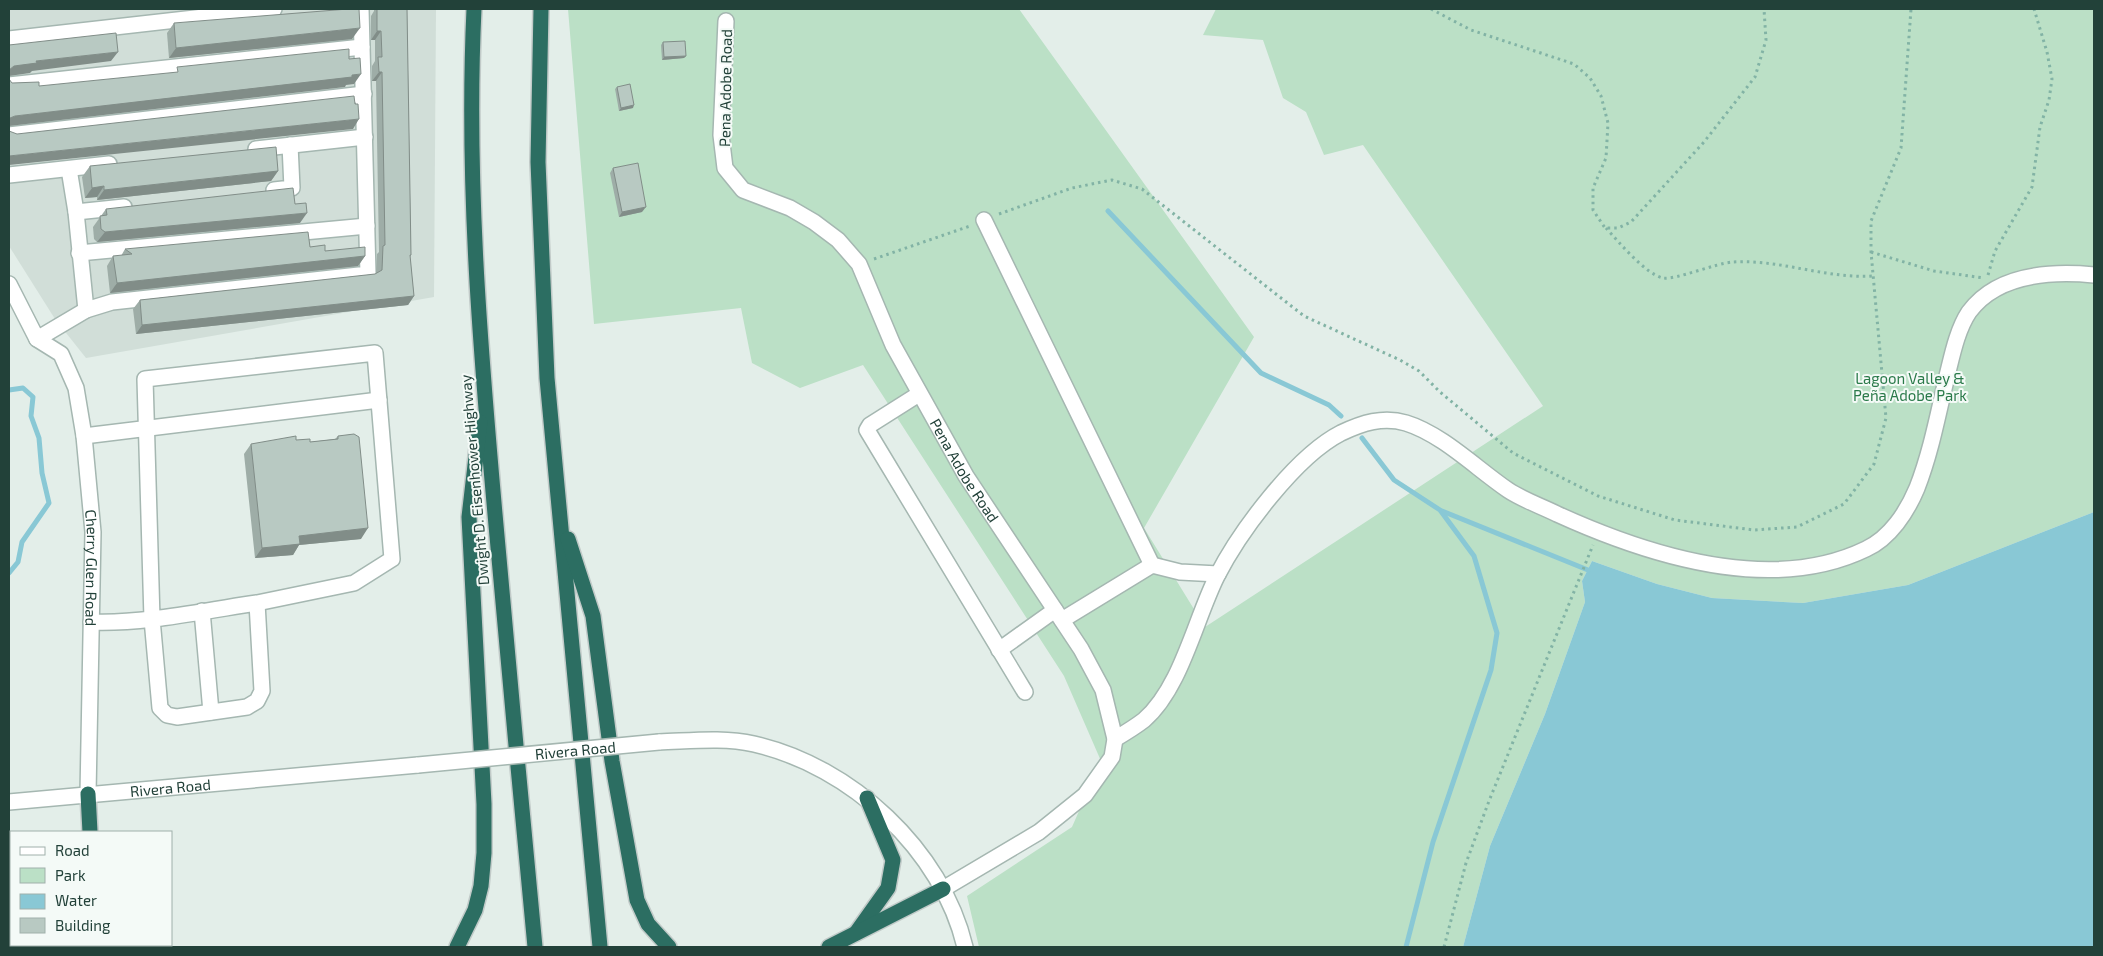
<svg xmlns="http://www.w3.org/2000/svg" width="2103" height="956" font-family="'Exo 2',sans-serif">
<style>
.built{fill:#d1ded8}
.green{fill:#bbe0c6}
.water{fill:#89c8d5}
.lines{fill:none;stroke-linecap:round;stroke-linejoin:round}
.stream{stroke:#89c8d5;stroke-width:5}
.minor-casing{stroke:#a5b7b1;stroke-width:18}
.highway-casing{stroke:#c1cac8;stroke-width:18}
.path{stroke:#82b3a5;stroke-width:3;stroke-dasharray:2.5 4;stroke-linecap:butt}
.minor{stroke:#fff;stroke-width:15}
.highway{stroke:#2c6e62;stroke-width:15}
.minor-bridge-casing{stroke:#a5b7b1;stroke-width:18;stroke-linecap:butt}
.minor-bridge{stroke:#fff;stroke-width:15}
.wall{fill:#9eada7}
.shaded-wall{fill:#818d88}
.building{fill:#b8c9c2;stroke:#818d88}
.labels{text-anchor:middle;dominant-baseline:central;stroke-width:4;stroke-linejoin:round;paint-order:stroke}
.street-label{font-size:15px;fill:#224139;stroke:#f4faf7}
.park-label{font-size:15px;fill:#2a7a4a;stroke:#f4faf7}
</style>
<rect width="100%" height="100%" fill="#e3eee9"/>
<path class="built" d="M9,9h427l-2,288 -348,61 -31,-39 -46,-73z"/>
<path class="green" d="M568,9h451l235,328 -110,191 61,99 338,-221 -180,-261 -39,10 -18,-43 -23,-14 -20,-58 -60,-5 13,-26h878v503l-186,73 -105,18 -91,-5 -55,-14 -65,-23 -10,20 3,21 -40,112 -55,132 -27,101h-484l-12,-51 105,-69 29,-66 -37,-85 -201,-311 -63,23 -48,-25 -11,-55 -147,16z"/>
<path class="water" d="M2094,512v435h-631l27,-101 55,-132 40,-112 -3,-21 10,-20 65,23 55,14 91,5 105,-18z"/>
<g class="lines">
<g class="stream">
<path d="M1108,211l153,162 68,32 12,11"/>
<path d="M9,390l14,-2 10,9 -2,19 8,22 3,35 7,30 -27,39 -4,20 -9,11"/>
<path d="M1362,438l32,42 46,30 34,46 23,77 -6,37 -58,172 -27,105"/>
<path d="M1442,511l146,59"/>
</g>
<defs>
<g id="minor">
<path id="s1" d="M726,21l-5,114 4,33 18,22 47,18 24,14 24,18 21,24 34,81 73,131 115,173 22,41 12,49 -3,18 -27,38 -46,37 -96,57"/>
<path d="M9,39l265,-30"/>
<path d="M9,85l353,-38"/>
<path d="M9,135l355,-41"/>
<path d="M256,149l109,-12"/>
<path d="M69,169l7,43 10,98"/>
<path d="M9,175l100,-11"/>
<path d="M274,190l18,-2 -2,-43"/>
<path d="M76,212l48,-5"/>
<path d="M984,220l168,345"/>
<path d="M79,253l288,-27"/>
<path id="s2" d="M9,284l28,55 24,15 15,34 8,48 9,96 -5,262"/>
<path d="M37,339l49,-29 26,-8 256,-28 -7,-265"/>
<path d="M919,394l-49,31 -3,5 158,262"/>
<path d="M84,436l295,-36"/>
<path d="M202,611l9,101"/>
<path d="M1062,620l90,-55 28,7 38,2"/>
<path d="M91,622c53,2 106,-10 159,-18l7,-1 97,-20 38,-24 -17,-206 -230,26 7,240 8,89 7,7 10,2 70,-10 10,-6 5,-10 -5,-88"/>
<path d="M999,650l56,-40"/>
<path d="M1115,739c10,-6 20,-12 29,-19 37,-32 51,-100 73,-144 23,-45 79,-120 124,-143 21,-10 42,-17 65,-10 36,11 71,46 102,67 15,10 33,16 49,24 90,41 214,81 309,35 24,-11 41,-37 51,-61 14,-36 21,-74 30,-112 5,-20 10,-46 22,-64 28,-38 83,-41 125,-37"/>
<path d="M659,742c32,-1 64,-5 95,2 97,22 188,106 211,203"/>
<path id="s3" d="M9,802l409,-37"/>
</g>
<g id="highway">
<path d="M474,9c-8,168 6,337 21,505 13,144 26,289 40,433"/>
<path d="M541,9l-3,153 9,216 53,569"/>
<path d="M568,539l25,77 19,145 25,139 11,24 21,23"/>
<path d="M88,794l2,38"/>
<path d="M856,933l32,-45 5,-28 -26,-62"/>
<path d="M118,945l2,2"/>
<path d="M457,947l18,-37 6,-24 3,-33v-49l-15,-287 11,-95"/>
<path d="M829,947l114,-58"/>
</g>
</defs>
<use href="#minor" class="minor-casing"/>
<use href="#highway" class="highway-casing"/>
<g class="path">
<path d="M1431,9l40,21 103,34 16,14 11,18 7,27 -2,35 -13,30v22l12,18h13l13,-6 73,-80 51,-65 11,-37 -2,-31"/>
<path d="M999,214l73,-26 40,-8 30,9 162,127 96,44 19,11 21,21 73,61 85,43 77,24 79,10 43,-3 47,-23 30,-40 12,-46 -15,-166v-31l30,-73 10,-139"/>
<path d="M1606,228c13,14 39,46 57,50 13,2 53,-15 70,-16 47,-3 93,17 140,14"/>
<path d="M1871,252l63,19 50,7"/>
<path d="M874,259l96,-33"/>
<path d="M1988,275l7,-24 37,-64 8,-60 9,-27 3,-21 -5,-27 -13,-43"/>
<path d="M1444,947l22,-84 23,-62 104,-256"/>
</g>
<use href="#minor" class="minor"/>
<use href="#highway" class="highway"/>
<defs>
<g id="minor-bridge">
<path id="s4" d="M418,765l241,-23"/>
</g>
</defs>
<use href="#minor-bridge" class="minor-bridge-casing"/>
<use href="#minor-bridge" class="minor-bridge"/>
</g>
<g class="wall">
<path d="M374,9h33l4,246 -1,2 4,39 -6,9 -272,29 -3,-25 7,-9 236,-26 1,-20 2,-2 -3,-171h-4v-15l3,-5v-21h-4v-24l3,-5z"/>
<path d="M174,23l178,16 -183,19 -2,-25z"/>
<path d="M663,42l23,14 -2,2 -22,2 -1,-15z"/>
<path d="M617,87l16,21 -14,3 -4,-22z"/>
<path d="M90,166l188,5 -7,10 -174,19v-3l-12,1 -3,-21z"/>
<path d="M613,168l29,44 -23,5 -9,-44z"/>
<path d="M295,204l5,19 -203,19 -3,-3 -1,-12 13,-18z"/>
<path d="M310,247l15,4 40,5 -7,10 -248,27 -3,-27 6,-10h8l4,-7z"/>
<path d="M338,436l23,103 -62,6 -6,10 -38,3 -11,-104 7,-10 45,-4 14,2 25,-3z"/>
</g>
<g class="shaded-wall">
<path d="M360,28l-8,11 -183,19 7,-10z"/>
<path d="M377,31h4l-6,9h-4z"/>
<path d="M118,52l-7,9 -79,10 -2,2 -21,3v-6l5,-4 22,-5z"/>
<path d="M686,56l-2,2 -22,2 2,-3z"/>
<path d="M379,72h3l-6,9h-4z"/>
<path d="M361,74l-7,10 -8,1 -1,2 -336,39v-6l1,-2 5,-2z"/>
<path d="M634,105l-1,3 -14,3 2,-3z"/>
<path d="M359,119l-6,10 -344,36v-9z"/>
<path d="M278,171l-7,10 -174,19 7,-10z"/>
<path d="M104,186l-7,11 -12,1 7,-10z"/>
<path d="M646,207l-4,5 -23,5 3,-5z"/>
<path d="M307,213l-7,10 -203,19 8,-10z"/>
<path d="M365,256l-7,10 -248,27 7,-10z"/>
<path d="M414,296l-6,9 -272,29 6,-9z"/>
<path d="M368,528l-7,11 -62,6 -6,10 -38,3 7,-10 37,-12z"/>
</g>
<g class="building">
<path d="M348,9h11l1,19 -184,20 -2,-25z"/>
<path d="M377,9h30l4,246h-1l4,41 -272,29 -2,-25 235,-26 7,-4 1,-24 2,-1 -3,-173h-3l-1,-15h4l-1,-26h-4z"/>
<path d="M116,33l2,19 -82,9 1,2 -23,3 -5,4v-25z"/>
<path d="M685,41l1,15 -22,1 -1,-15z"/>
<path d="M349,49v10l11,-1 1,16 -9,1v2l-337,39 -5,2 -1,3v-42l3,4 27,-1v4l139,-14 -1,-5z"/>
<path d="M630,84l4,21 -13,3 -4,-21z"/>
<path d="M354,96l1,8h3l1,15 -350,37v-25l8,3z"/>
<path d="M276,147l2,24 -174,19v-4l-12,2 -2,-22z"/>
<path d="M638,163l8,44 -24,5 -9,-44z"/>
<path d="M293,188l2,16 11,-1 1,10 -202,19 -4,-3 -1,-13 7,-1 -1,-6z"/>
<path d="M308,232l2,15 15,-2v6l40,-4v9l-248,27 -4,-27 19,-2 -7,-5z"/>
<path d="M354,434l5,3 9,91 -69,8 1,8 -38,4 -11,-104 45,-8v4l14,-1v3l28,-3v-3z"/>
</g>
<g class="labels">
<g class="street-label">
<text transform="translate(725 88) rotate(-89)">Pena Adobe Road</text>
<text stroke="none"><textPath href="#s1" startOffset="548">Pena Adobe Road</textPath></text>
<text transform="translate(474 480) rotate(-95)">Dwight D. Eisenhower Highway</text>
<text stroke="none"><textPath href="#s2" startOffset="308">Cherry Glen Road</textPath></text>
<text stroke="none"><textPath href="#s4" startOffset="158">Rivera Road</textPath></text>
<text stroke="none"><textPath href="#s3" startOffset="162">Rivera Road</textPath></text>
</g>
<g class="park-label">
<text x="1910" y="378">Lagoon Valley &amp;<tspan x="1910" dy="17">Peña Adobe Park</tspan></text>
</g>
</g>
<rect width="2103" height="956" fill="none" stroke="#224139" stroke-width="20"/>
<rect x="10" y="831" width="162" height="115" fill="#f4faf7" stroke="#a0b0ab"/>
<rect x="20" y="847" width="25" height="8" fill="#ffffff" stroke="#a0b0ab"/>
<text x="55" y="856" font-size="15" fill="#224139">Road</text>
<rect x="20" y="868" width="25" height="15" fill="#bbe0c6" stroke="#a0b0ab"/>
<text x="55" y="881" font-size="15" fill="#224139">Park</text>
<rect x="20" y="894" width="25" height="15" fill="#89c8d5" stroke="#a0b0ab"/>
<text x="55" y="906" font-size="15" fill="#224139">Water</text>
<rect x="20" y="918" width="25" height="15" fill="#b8c9c2" stroke="#a0b0ab"/>
<text x="55" y="931" font-size="15" fill="#224139">Building</text>
</svg>
